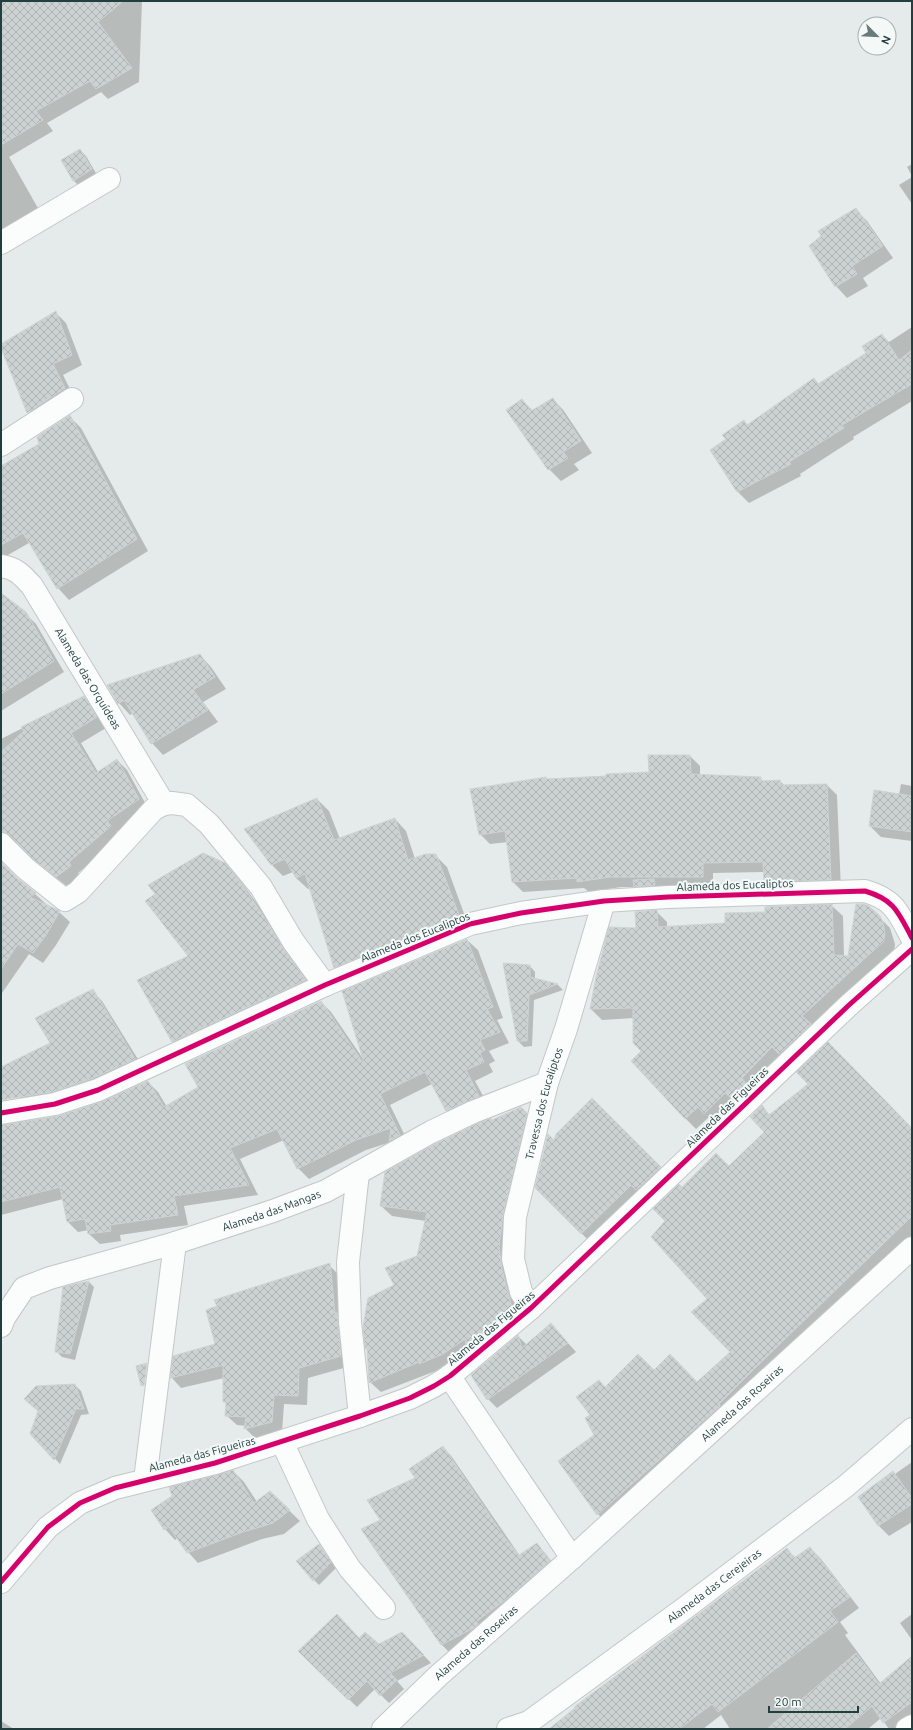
<svg xmlns="http://www.w3.org/2000/svg" width="913" height="1730" font-family="Ubuntu,sans-serif">
<style>
.shadow{fill:#0003}
.building{fill:url(#building-cross-hatch);stroke:#ced4d3}
.lines{fill:none;stroke-linecap:round;stroke-linejoin:round}
.minor-casing{stroke:#c2c8c7;stroke-width:24}
.minor{stroke:#fbfcfc;stroke-width:22}
.cycleway-casing{stroke:#f4f9f8;stroke-width:8}
.cycleway{stroke:#d6006c;stroke-width:5}
.labels{text-anchor:middle;dominant-baseline:central;stroke-width:4;stroke-linejoin:round;paint-order:stroke}
.street-label{font-size:11px;fill:#233e3e;stroke:#f4f9f8}
</style>
<defs>
<pattern id="building-cross-hatch" width="8" height="8" patternUnits="userSpaceOnUse"><rect width="8" height="8" fill="#ccd2d1"/><path d="M0 0l8 8M0 8l8-8" fill="none" stroke="#afb5b4"/></pattern>
</defs>
<rect width="100%" height="100%" fill="#e5ebea"/>
<g class="shadow">
<path d="M1,1h141l-3,81 -31,17 -7,-7 -54,31 6,8 -44,26 34,60 -42,22z"/>
<path d="M80,150l6,6 11,19 -18,11 -6,-6z"/>
<path d="M912,164v12l-5,-9z"/>
<path d="M912,177v27l-13,-19z"/>
<path d="M856,210l11,11 26,37 -30,20 5,8 -21,12 -11,-12z"/>
<path d="M56,313l10,10 16,42 -19,10 10,20 -37,22 -10,-10 -25,-62z"/>
<path d="M912,327v74l-59,36 1,2 -54,35 1,2 -52,27 -11,-11 -27,-42 103,-71 5,6 49,-32 14,-18 7,7z"/>
<path d="M553,399l11,12 28,42 -18,11 5,6 -18,11 -12,-12 -27,-69 11,11z"/>
<path d="M70,417l11,11 67,123 -79,49 -11,-12 23,-41z"/>
<path d="M1,489l42,46 -42,24z"/>
<path d="M1,595l24,18 11,11 28,48 -63,39z"/>
<path d="M200,655l11,12 15,22 -23,13 15,20 -55,33 -11,-12 -19,-30 -3,2 -11,-12z"/>
<path d="M84,697l10,10 12,21 -25,15 17,29 19,-12 10,10 22,40 -33,22 5,5 -43,36 3,4 -13,10 -23,-18 -24,-24 -6,-3h-6l-8,6v-109z"/>
<path d="M690,756l10,10v9l60,3 4,4 16,-1 5,5 42,-1 10,10 4,95 -66,2 -10,-11v-9l-52,1v14h-92l-32,5 -5,-4 -61,4 -10,-10 -5,-40 -18,2 -10,-10 65,-56 2,2 103,-7z"/>
<path d="M901,784l11,2v55l-31,-4 -11,-11 29,-31z"/>
<path d="M317,799l12,12 11,28 55,-20 11,12 9,28 20,-4 12,12 22,60 -122,51 -12,-11 -25,-79 -2,1 -12,-11 -3,-6 -10,4 -11,-11z"/>
<path d="M1,862l15,16 19,16 11,10 -2,1 15,7 11,10 -14,23 -13,18 -14,-9 -27,39z"/>
<path d="M224,863l12,12 33,45 47,72 -131,60 -12,-11 16,-85z"/>
<path d="M832,906l11,10 1,41h5l20,-50 21,21 5,16 -1,8 -179,172 -6,-7 -13,12 -11,-11 -43,-66 -8,-34 -32,2 -11,-11 6,-32 40,-48 19,-18 11,11v5l59,-3 40,-11z"/>
<path d="M467,940l11,10 25,68 -6,2 12,23 -20,8 6,10 -6,3 4,8 -18,9 14,26 -31,14 -11,-11 -15,-26 -42,21 20,41 -9,5 -10,-9 -25,8 -57,29 -11,-11 -14,-28 -44,19 18,36 -74,11 4,19 -68,10 1,6 -21,3 -11,-10v-4l-11,2 -10,-10 -5,-23 -62,16v-83l58,-15 43,-14 46,-21 10,10 9,15 33,-19 121,-86 10,10 33,48z"/>
<path d="M530,966l5,6v8l23,5 5,5 -29,10 -2,46 -8,1 -6,-6z"/>
<path d="M92,991l10,10 42,68 -114,38 -10,-10 32,-53z"/>
<path d="M592,1099l80,80 -79,66 -57,-58z"/>
<path d="M762,1107l9,9 141,13v108l-151,146 -153,142 -10,-11 -2,-79 3,-54 7,7 48,-16 43,11 34,-31 -22,-53 -42,-78 15,-32 47,-22 36,-35z"/>
<path d="M521,1108l16,16 -24,101 8,94 -67,45 -73,28 -11,-10 -2,-32 -2,-2 30,-62 21,-30 9,-35 -34,-5 -11,-10 111,-85z"/>
<path d="M329,1265l10,10 12,91 -43,12 -1,27 -23,-1 -2,28 -27,6 -10,-10 1,-2 -9,-1 -11,-10 1,-11 -3,-3v-23l-43,10 -9,-10 2,-22 42,-12z"/>
<path d="M89,1282l5,5 -19,73 -13,-3 -6,-6z"/>
<path d="M559,1333l17,19 -79,56 -9,-9 -16,-24 46,-39 9,9z"/>
<path d="M75,1385l6,6 8,23 -8,1 -21,49 -29,-31z"/>
<path d="M443,1447l9,10 68,99 16,-12 10,10 12,17 -107,83 -9,-9 -80,-116 19,-9z"/>
<path d="M912,1462v60l-23,14 -11,-11 17,-51z"/>
<path d="M233,1471l11,11 13,20 13,-10 30,29 -16,13 -22,5 -64,24 -10,-11 -10,-14 -3,2 -10,-11z"/>
<path d="M319,1545l17,23 -17,17 -5,-5z"/>
<path d="M810,1548l11,11 38,49 -19,14 8,11 -3,2 36,49 31,-22v67h-23l-8,-11 -13,11h-138l-9,-14 -18,14h-153l237,-179 9,8z"/>
<path d="M912,1614v26l-12,-17z"/>
<path d="M359,1639l20,7 32,-4 20,21 -34,18 7,8 -15,14 -14,-14 -18,18 -58,-56z"/>
<path d="M1,1721l13,8h-13z"/>
</g>
<g class="building">
<path d="M1,1h122l-25,21 34,46 -36,21 -6,-8 -54,30 7,9 -42,25z"/>
<path d="M80,149l12,20 -19,12 -12,-21z"/>
<path d="M856,208l27,38 -31,20 5,8 -22,13 -26,-41 12,-10 -3,-5z"/>
<path d="M56,311l16,44 -19,9 12,24 -38,25 -26,-65v-4z"/>
<path d="M882,334l17,26 13,-10v34l-70,41 2,3 -55,34 2,2 -54,28 -27,-42 16,-11 -4,-4 22,-15 3,5 67,-47 4,6 48,-31 -4,-7z"/>
<path d="M553,398l28,43 -18,11 5,6 -20,12 -42,-60 16,-11 9,12z"/>
<path d="M70,415l67,124 -80,50 -34,-56 -22,12v-79l38,-22 -2,-7z"/>
<path d="M1,593l25,19 28,49 -53,33z"/>
<path d="M200,654l15,23 -22,13 15,20 -57,34 -27,-44 -6,4 -11,-19z"/>
<path d="M84,696l13,21 -26,16 25,40 21,-14 22,40 -32,22 4,5 -42,36 2,4 -15,11 -23,-18 -23,-24 -9,-3v-80l23,-21 -3,-4z"/>
<path d="M648,755h42l1,19 70,3v4l19,-1 1,5 46,-1 4,96 -67,2 -1,-20 -60,1v14h-93l-33,5v-4l-65,4 -7,-51 -26,4 -9,-46 76,-12v2l60,-3v-2l43,-2z"/>
<path d="M874,790l38,6v36l-43,-6z"/>
<path d="M317,798l17,42 61,-22 13,42 18,-6h10l23,61 -125,53 -29,-94 -9,4 -11,-19 -14,6 -27,-36z"/>
<path d="M203,853l22,10 13,16 24,35 21,34 23,32 -134,62 -35,-62 51,-24 -43,-55 10,-7 -7,-9z"/>
<path d="M1,862l16,16 19,15 -6,4 30,14 -14,24 -13,18 -15,-9 -17,25z"/>
<path d="M654,879l1,6 -21,2 -1,-7z"/>
<path d="M832,904l2,51 14,1 8,-52h7l6,2 11,10 3,7 2,10 -1,8 -82,75 9,8 -32,30 -7,-7 -30,31 5,7 -15,14 -7,-6 -21,21 -6,-7 -13,12 -54,-58 10,-10 -8,-8v-35l-43,1 6,-32 13,-50 27,1 -1,-16 22,-2 1,17 67,-4v-10l40,-1v-5z"/>
<path d="M467,939l26,68 -6,2 13,23 -20,8 5,10 -5,3 4,9 -18,8 13,26 -33,15 -21,-39 -45,22 20,41 -11,6 2,-13 -35,12 -59,29 -20,-40 -47,19 19,37 -75,11 4,19 -68,10 1,6 -23,3 -3,-15 -18,3 -7,-35 -59,15v-77l58,-9 44,-15 45,-20 16,26 34,-20 -13,-23 136,-63 44,65 -23,-75z"/>
<path d="M503,963l27,2v12l28,7 -29,11 -2,46h-10z"/>
<path d="M93,989l42,70 -42,19 -41,14 -51,8v-33l49,-24 -15,-25z"/>
<path d="M828,1042l84,86v88l-162,157 -31,31 1,2 -123,109 -39,-54 36,-26 -9,-17 5,-3 -14,-18 23,-17 6,7 33,-33 16,16 16,-16 27,28 33,-30 -39,-40 16,-13 -56,-62 14,-16 -12,-12 26,-25 3,3 34,-34 13,13 35,-34 -14,-15 12,-12 7,10 39,-31 -12,-12z"/>
<path d="M592,1098l69,69 -25,23 -5,-5 -50,49 -46,-46 13,-54 6,6 2,-6z"/>
<path d="M521,1107l6,6 -24,101 -4,33 3,23 10,38 -46,38 -1,-7 -22,15 -24,10v-2l-50,21 -2,-35 -2,1 -2,-22 5,-29 26,-13 -9,-17 32,-12 10,-44 -47,-6 5,-34 52,-29 41,-20 13,-5 1,2z"/>
<path d="M330,1263l5,50 2,-1 4,44 -42,12 -1,28 -24,-1 -2,27 -28,7 2,-12 -21,-1 1,-14h-3v-37l-53,13 3,-22 42,-12 -9,-34 11,-4 -3,-6z"/>
<path d="M89,1281l-19,73 -15,-2 8,-65z"/>
<path d="M551,1323l17,20 -81,57 -16,-25 47,-40 4,13z"/>
<path d="M147,1363l-3,22 -3,1 -5,-20z"/>
<path d="M75,1384l9,25h-8l-22,51 -24,-26 8,-23 -14,-12 12,-13z"/>
<path d="M443,1446l62,92 14,17 18,-12 13,18 -40,35 -34,26 2,2 -4,4 -33,17 -80,-116 19,-9 -13,-20 48,-22 -6,-9z"/>
<path d="M233,1470l21,33 16,-12 20,19 -17,13 -30,9 -56,21 -18,-26 -5,3 -13,-20 21,-14 -3,-9z"/>
<path d="M893,1471l19,27v6l-34,22 -20,-29z"/>
<path d="M319,1544l12,18 -18,19 -17,-20z"/>
<path d="M810,1547l40,50 -20,14 8,11 -120,90 -6,-8 -33,25h-130l26,-21 -1,-1 213,-159 7,10z"/>
<path d="M337,1614l22,24 6,-6 14,12 23,-12 22,23 -34,18 7,7 -17,16 -13,-15 -19,19 -50,-49z"/>
<path d="M856,1653l23,31 33,-28v46l-29,21 -11,-17 -27,23h-78z"/>
</g>
<g class="lines">
<defs>
<g id="minor">
<path d="M1,243l108,-64"/>
<path d="M1,445l71,-46"/>
<path id="s1" d="M1,566c15,2 21,9 31,20l132,218"/>
<path d="M1,844l24,24 40,32 13,-8 76,-83 10,-5 8,-1 15,2 22,19 52,63 32,54 32,44"/>
<path d="M1,1113l54,-9 43,-14 227,-105 145,-61 51,-11 83,-12 64,-4 197,-6c30,9 33,21 47,47"/>
<path d="M358,1173l-10,89 2,60 10,94"/>
<path id="s2" d="M531,1308l-10,-16 -8,-33 2,-42 32,-134 19,-54 38,-128"/>
<path id="s3" d="M1,1326l3,-8 20,-30 26,-10 125,-35 98,-32 53,-20 105,-59 42,-20 74,-29"/>
<path d="M449,1376l123,182"/>
<path d="M282,1442l36,77 32,50 34,39"/>
<path d="M145,1480l30,-237"/>
<path d="M1,1582l47,-55 32,-24 35,-15 100,-25 145,-47 50,-18 24,-12 16,-10 81,-68 318,-303 63,-56"/>
<path id="s4" d="M383,1729l55,-53 134,-118 340,-310"/>
<path id="s5" d="M508,1729l21,-7 156,-114 161,-122 66,-57"/>
<path d="M907,1729l5,-3"/>
</g>
</defs>
<use href="#minor" class="minor-casing"/>
<use href="#minor" class="minor"/>
<defs>
<g id="cycleway">
<path d="M1,1113l54,-9 43,-14 227,-105 145,-61 51,-11 83,-12 64,-4 197,-6c30,9 33,21 47,47"/>
<path d="M1,1582l47,-55 32,-24 35,-15 100,-25 145,-47 50,-18 24,-12 16,-10 81,-68 318,-303 63,-56"/>
</g>
</defs>
<use href="#cycleway" class="cycleway-casing"/>
<use href="#cycleway" class="cycleway"/>
</g>
<g class="labels">
<g class="street-label">
<text stroke="none"><textPath href="#s1" startOffset="146">Alameda das Orquídeas</textPath></text>
<text transform="translate(735 885) rotate(-2)">Alameda dos Eucaliptos</text>
<text transform="translate(415 937) rotate(-22)">Alameda dos Eucaliptos</text>
<text stroke="none"><textPath href="#s2" startOffset="212">Travessa dos Eucaliptos</textPath></text>
<text transform="translate(727 1107) rotate(-44)">Alameda das Figueiras</text>
<text stroke="none"><textPath href="#s3" startOffset="304">Alameda das Mangas</textPath></text>
<text transform="translate(491 1328) rotate(-40)">Alameda das Figueiras</text>
<text stroke="none"><textPath href="#s4" startOffset="485">Alameda das Roseiras</textPath></text>
<text transform="translate(202 1454) rotate(-15)">Alameda das Figueiras</text>
<text stroke="none"><textPath href="#s5" startOffset="252">Alameda das Cerejeiras</textPath></text>
<text stroke="none"><textPath href="#s4" startOffset="127">Alameda das Roseiras</textPath></text>
</g>
</g>
<rect width="913" height="1730" fill="none" stroke="#233e3e" stroke-width="4"/>
<g transform="translate(877 36) rotate(114)"><circle r="19" fill="#f4f9f8" stroke="#a0aeae"/>
<path d="M0-3L7 15L0 10L-7 15Z" fill="#677b7a"/>
<text y="-6" font-size="11" font-weight="bold" text-anchor="middle" fill="#233e3e">N</text>
</g>
<path d="M769 1706v6h89v-6" fill="none" stroke="#233e3e" stroke-width="2"/>
<text x="775" y="1706" font-size="12" fill="#233e3e" stroke="#f4f9f8" stroke-width="3" paint-order="stroke">20 m</text>
</svg>
